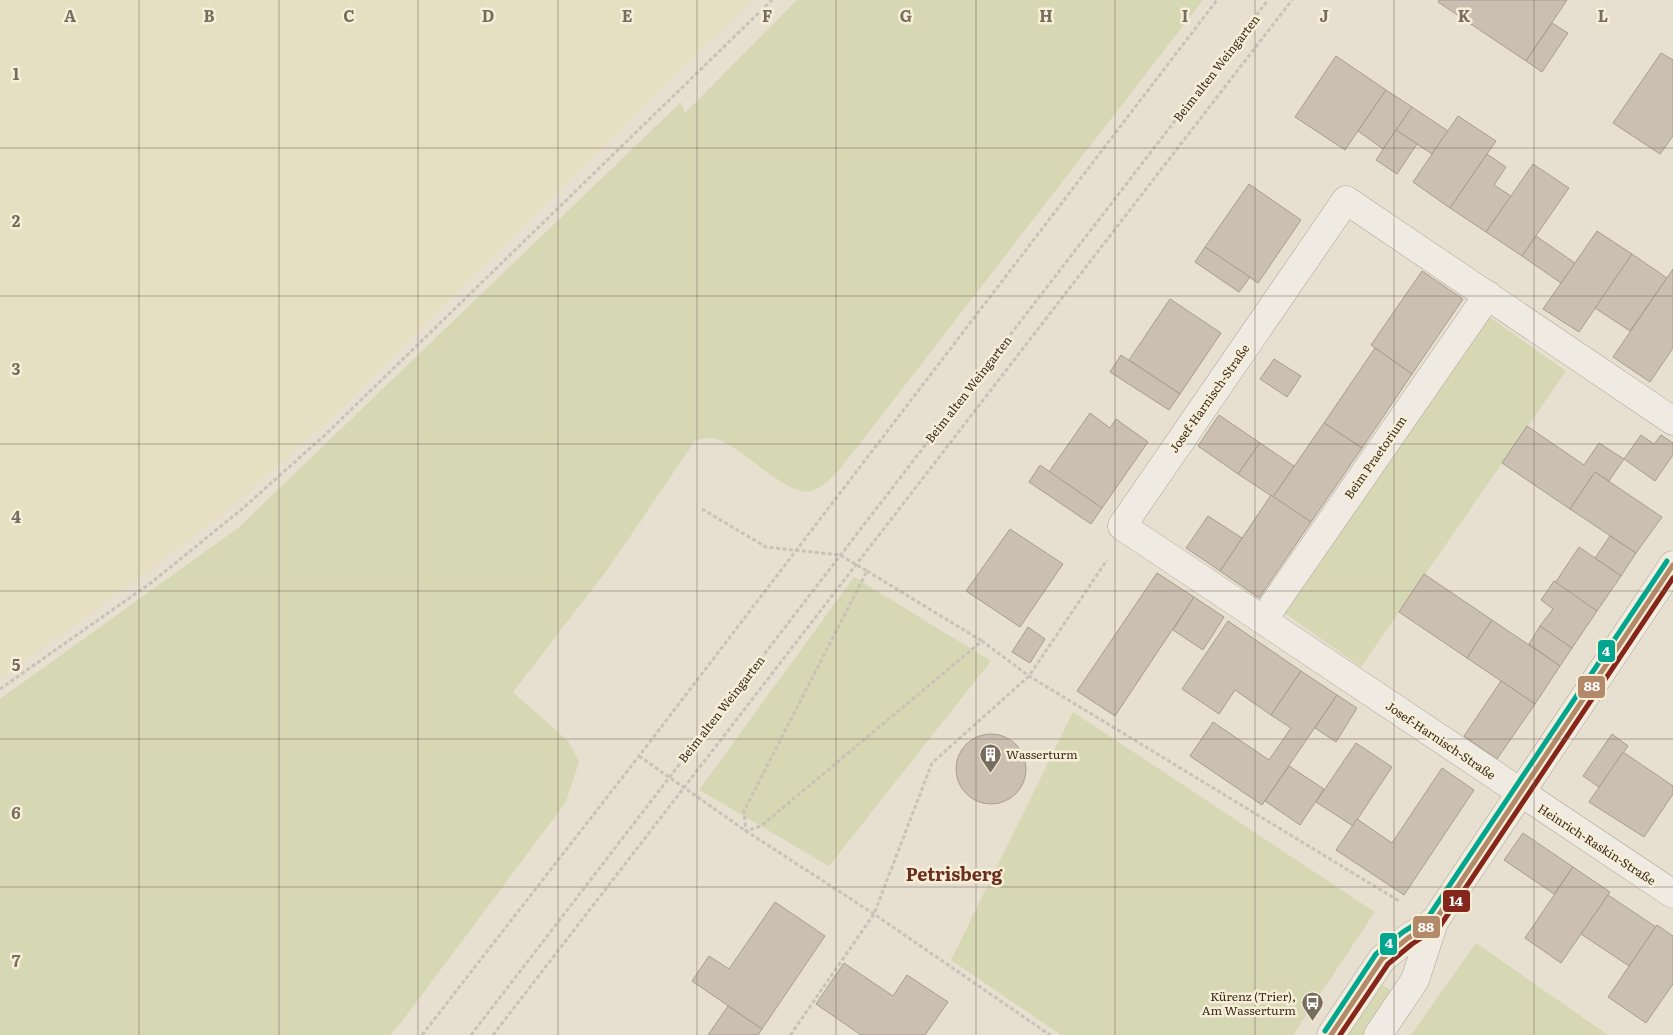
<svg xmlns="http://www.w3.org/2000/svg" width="1673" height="1035" font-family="Literata,serif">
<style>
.farmland{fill:#e6dfc2}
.green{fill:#d6d7b3}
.building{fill:#cbbfb2;stroke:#a89c90}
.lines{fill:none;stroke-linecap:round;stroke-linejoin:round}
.minor-casing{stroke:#ada599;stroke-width:29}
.path{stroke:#c8c2b9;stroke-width:3;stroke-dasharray:4 2.5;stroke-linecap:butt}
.minor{stroke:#efebe3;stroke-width:28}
.bus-1-casing{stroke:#f7eed8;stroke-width:9}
.bus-2-casing{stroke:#f7eed8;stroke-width:9}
.bus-3-casing{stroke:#f7eed8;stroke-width:9}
.bus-1{stroke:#b28a6a;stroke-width:5}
.bus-2{stroke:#85261c;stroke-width:5}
.bus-3{stroke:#00a68f;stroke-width:5}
.grid{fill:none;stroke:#786c5e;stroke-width:1;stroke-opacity:0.55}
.labels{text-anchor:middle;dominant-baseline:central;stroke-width:5;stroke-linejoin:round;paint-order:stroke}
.street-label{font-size:12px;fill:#3d2e20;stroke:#f7eed8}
.poi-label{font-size:12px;fill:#3d2e20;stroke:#f7eed8;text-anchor:start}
.district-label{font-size:18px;font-weight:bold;fill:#6b2e1e;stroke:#f7eed8}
.grid-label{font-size:16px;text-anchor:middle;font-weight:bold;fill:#786c5e;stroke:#f7eed8;stroke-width:5;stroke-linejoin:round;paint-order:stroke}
.line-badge{stroke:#f7eed8;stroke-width:2}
.badge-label{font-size:14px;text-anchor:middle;font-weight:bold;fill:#fff}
</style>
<rect width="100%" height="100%" fill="#e7e0d1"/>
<path class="farmland" d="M0,0h753l-53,50 -368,367 -42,38 -59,52 -79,61 -152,111z"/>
<g class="green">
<path d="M797,0h406l-345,446c-13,15 -27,39 -47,45 -24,8 -73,-51 -101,-53 -5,0 -11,2 -15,3l-88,129 -94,122 55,49 11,20 -13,41 -166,222 -10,11h-390v-336l238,-171 443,-426 4,11z"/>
<path d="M1478,309l88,62 -205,296 -88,-62z"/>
<path d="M854,577l137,84 -162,205 -130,-76z"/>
<path d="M1073,712l302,200 -82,123h-232l-110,-75z"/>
<path d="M1476,943l132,92h-197z"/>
<path d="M1381,984l12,8 -30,43h-18z"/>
</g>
<g class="building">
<path d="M1439,0h128l-41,61 -88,-59z"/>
<path d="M1552,23l16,10 -26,39 -16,-11z"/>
<path d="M1661,53l12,7v76l-13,18 -47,-31z"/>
<path d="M1336,56l50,34 -41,60 -50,-33z"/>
<path d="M1386,90l26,17 -29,42 -25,-18z"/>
<path d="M1412,107l36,24 -16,23 -36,-24z"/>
<path d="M1458,116l38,25 -46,67 -37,-26z"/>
<path d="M1396,130l21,14 -20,30 -21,-14z"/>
<path d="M1487,154l19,13 -12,18 17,11 -25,36 -36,-24z"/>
<path d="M1533,164l36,24 -47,68 -36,-24z"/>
<path d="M1249,184l52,36 -43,63 -53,-36z"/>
<path d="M1597,231l35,23 -53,78 -36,-23z"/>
<path d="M1536,236l39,27 -14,20 -39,-27z"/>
<path d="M1205,247l45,30 -11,15 -44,-30z"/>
<path d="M1632,254l35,24 -37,53 -35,-23z"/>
<path d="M1673,269v79l-23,34 -37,-25z"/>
<path d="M1422,271l41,28 -51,75 -41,-29z"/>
<path d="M1170,299l51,34 -41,61 -51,-34z"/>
<path d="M1375,348l37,26 -50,74 -38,-25z"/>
<path d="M1121,355l59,39 -11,16 -59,-38z"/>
<path d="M1274,359l27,17 -14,21 -27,-18z"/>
<path d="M1090,413l20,15 6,-9 32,23 -46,66 -53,-36z"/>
<path d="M1219,415l41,28 -22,31 -40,-28z"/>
<path d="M1324,423l38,25 -51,74 -38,-25z"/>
<path d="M1527,426l57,39 15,-22 25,16 -15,22 -14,-9 -25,37 -68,-46z"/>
<path d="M1641,435l13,9 7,-9 12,8v12l-18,26 -31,-22z"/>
<path d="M1260,443l34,23 -21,31 -35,-23z"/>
<path d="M1040,465l62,43 -11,16 -62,-42z"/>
<path d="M1595,472l67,45 -26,36 -66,-44z"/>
<path d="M1271,495l40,27 -52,76 -39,-27z"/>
<path d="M1208,516l34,22 -22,33 -34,-23z"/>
<path d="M1010,529l53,35 -43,63 -54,-36z"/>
<path d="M1610,536l26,17 -15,23 -26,-18z"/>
<path d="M1579,547l42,29 -24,35 -42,-28z"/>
<path d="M1157,573l37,24 -79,119 -38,-25z"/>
<path d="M1424,574l68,46 -25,38 -68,-46z"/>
<path d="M1554,581l43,30 -25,37 -32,-22 13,-17 -12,-9z"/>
<path d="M1194,597l30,20 -21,33 -30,-20z"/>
<path d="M1492,620l68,46 -25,38 -68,-46z"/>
<path d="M1228,621l73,50 -30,44 -36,-25 -16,24 -37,-25z"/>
<path d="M1540,626l32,22 -12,18 -31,-22z"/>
<path d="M1028,627l17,12 -15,24 -18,-11z"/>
<path d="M1301,671l36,24 -75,110 -72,-49 23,-34 56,38 22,-32 -20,-13z"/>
<path d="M1501,681l34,23 -38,55 -33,-23z"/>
<path d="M1337,695l20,13 -21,34 -21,-14z"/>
<circle cx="991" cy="769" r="35"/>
<path d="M1612,734l16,12 -29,41 -16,-11z"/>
<path d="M1356,743l36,24 -39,59 -37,-24z"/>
<path d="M1623,752l50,34v8l-29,43 -55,-35z"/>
<path d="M1289,766l35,23 -24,36 -35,-24z"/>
<path d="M1442,768l32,22 -70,105 -68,-45 21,-31 35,24z"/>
<path d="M1523,833l50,34 -19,27 -50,-34z"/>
<path d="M1573,867l37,25 -49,71 -36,-25z"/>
<path d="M1608,895l48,32 -27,39 -48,-32z"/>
<path d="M775,902l50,34 -63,93 -70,-48 17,-25 20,13z"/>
<path d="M1657,925l16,11v48l-27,39 -38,-26z"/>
<path d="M844,963l49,33 14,-21 41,27 -23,33h-64l-45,-31z"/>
<path d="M728,1006l34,23 -4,6h-50z"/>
</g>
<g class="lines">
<defs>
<g id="minor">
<path d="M1673,421l-327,-221 -224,326 551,368"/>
<path d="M1263,620l225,-325"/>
<path d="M1331,1035l51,-76 26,-21 26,-16"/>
<path d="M1378,1035l37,-55 19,-58 239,-357"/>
</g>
</defs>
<use href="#minor" class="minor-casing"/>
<g class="path">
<path d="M702,509l64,38 74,8 27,16 -123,240 2,20 15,-5 221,-185 47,35 370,225"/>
<path d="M867,571l115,70"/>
<path d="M0,689l152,-107 90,-73 84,-75 446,-434"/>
<path d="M639,756l107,75 128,83 176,121"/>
<path d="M422,1035l217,-279 578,-756"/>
<path d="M471,1035l797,-1035"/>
<path d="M493,1035l799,-1035"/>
<path d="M792,1035l-1,-1 83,-120 58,-151 97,-87 78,-116"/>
</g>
<use href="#minor" class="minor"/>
<defs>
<path id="bus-1" d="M1331,1035l51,-76 26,-21 26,-16 239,-357"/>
<path id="bus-2" d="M1340,1035l48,-71 24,-20 28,-18 233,-348"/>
<path id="bus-3" d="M1325,1031l51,-77 27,-22 26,-16 238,-355"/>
</defs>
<use href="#bus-1" class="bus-1-casing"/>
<use href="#bus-2" class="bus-2-casing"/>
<use href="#bus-3" class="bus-3-casing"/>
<use href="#bus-1" class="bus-1"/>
<use href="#bus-2" class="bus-2"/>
<use href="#bus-3" class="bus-3"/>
</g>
<path class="grid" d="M139,0v1035M279,0v1035M418,0v1035M558,0v1035M697,0v1035M836,0v1035M976,0v1035M1115,0v1035M1255,0v1035M1394,0v1035M1534,0v1035M0,148h1673M0,296h1673M0,444h1673M0,591h1673M0,739h1673M0,887h1673"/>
<defs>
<symbol id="building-pin" viewBox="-11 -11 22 30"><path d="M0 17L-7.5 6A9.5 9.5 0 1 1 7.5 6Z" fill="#786c5e" stroke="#f7eed8"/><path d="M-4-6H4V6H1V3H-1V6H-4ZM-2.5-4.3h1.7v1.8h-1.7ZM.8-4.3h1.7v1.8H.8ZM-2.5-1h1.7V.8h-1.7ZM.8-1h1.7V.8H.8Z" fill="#fff"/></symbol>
<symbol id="bus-pin" viewBox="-11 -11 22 30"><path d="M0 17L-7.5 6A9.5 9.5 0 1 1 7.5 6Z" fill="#786c5e" stroke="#f7eed8"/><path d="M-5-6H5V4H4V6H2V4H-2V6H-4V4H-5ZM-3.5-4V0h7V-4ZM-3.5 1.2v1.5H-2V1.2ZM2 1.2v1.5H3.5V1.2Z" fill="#fff"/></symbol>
</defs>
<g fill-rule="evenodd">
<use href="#building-pin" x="978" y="742" width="25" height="34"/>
<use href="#bus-pin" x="1300" y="990" width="25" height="34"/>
</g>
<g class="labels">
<g class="street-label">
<text transform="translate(1216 68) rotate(-52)">Beim alten Weingarten</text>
<text transform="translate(968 389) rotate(-52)">Beim alten Weingarten</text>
<text transform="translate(1209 398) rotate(-55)">Josef-Harnisch-Straße</text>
<text transform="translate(1375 457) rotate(-55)">Beim Praetorium</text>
<text transform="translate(721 709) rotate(-52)">Beim alten Weingarten</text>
<text transform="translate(1441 740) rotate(34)">Josef-Harnisch-Straße</text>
<text transform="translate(1597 844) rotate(33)">Heinrich-Raskin-Straße</text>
</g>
<g class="poi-label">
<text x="1006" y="754">Wasserturm</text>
<text x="1296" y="996" text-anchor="end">Kürenz (Trier),<tspan x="1296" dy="14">Am Wasserturm</tspan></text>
</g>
<g class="district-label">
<text x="954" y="873">Petrisberg</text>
</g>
</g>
<g class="grid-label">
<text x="70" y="22">A</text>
<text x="209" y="22">B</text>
<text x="349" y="22">C</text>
<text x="488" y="22">D</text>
<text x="627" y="22">E</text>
<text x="767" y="22">F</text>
<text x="906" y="22">G</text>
<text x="1046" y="22">H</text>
<text x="1185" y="22">I</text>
<text x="1324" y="22">J</text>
<text x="1464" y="22">K</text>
<text x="1603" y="22">L</text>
<text x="16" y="80">1</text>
<text x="16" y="227">2</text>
<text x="16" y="375">3</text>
<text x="16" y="523">4</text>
<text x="16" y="671">5</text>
<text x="16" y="819">6</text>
<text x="16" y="967">7</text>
</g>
<g class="line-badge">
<rect x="1597" y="639" width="19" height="24" rx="5" fill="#00a68f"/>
<rect x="1577" y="675" width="29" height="24" rx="5" fill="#b28a6a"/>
<rect x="1442" y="889" width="29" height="24" rx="5" fill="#85261c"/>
<rect x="1412" y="915" width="29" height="24" rx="5" fill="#b28a6a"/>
<rect x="1379" y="932" width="19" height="24" rx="5" fill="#00a68f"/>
</g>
<g class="badge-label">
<text x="1606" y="656">4</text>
<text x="1592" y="691">88</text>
<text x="1456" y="906">14</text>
<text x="1426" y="932">88</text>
<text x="1389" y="948">4</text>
</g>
</svg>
